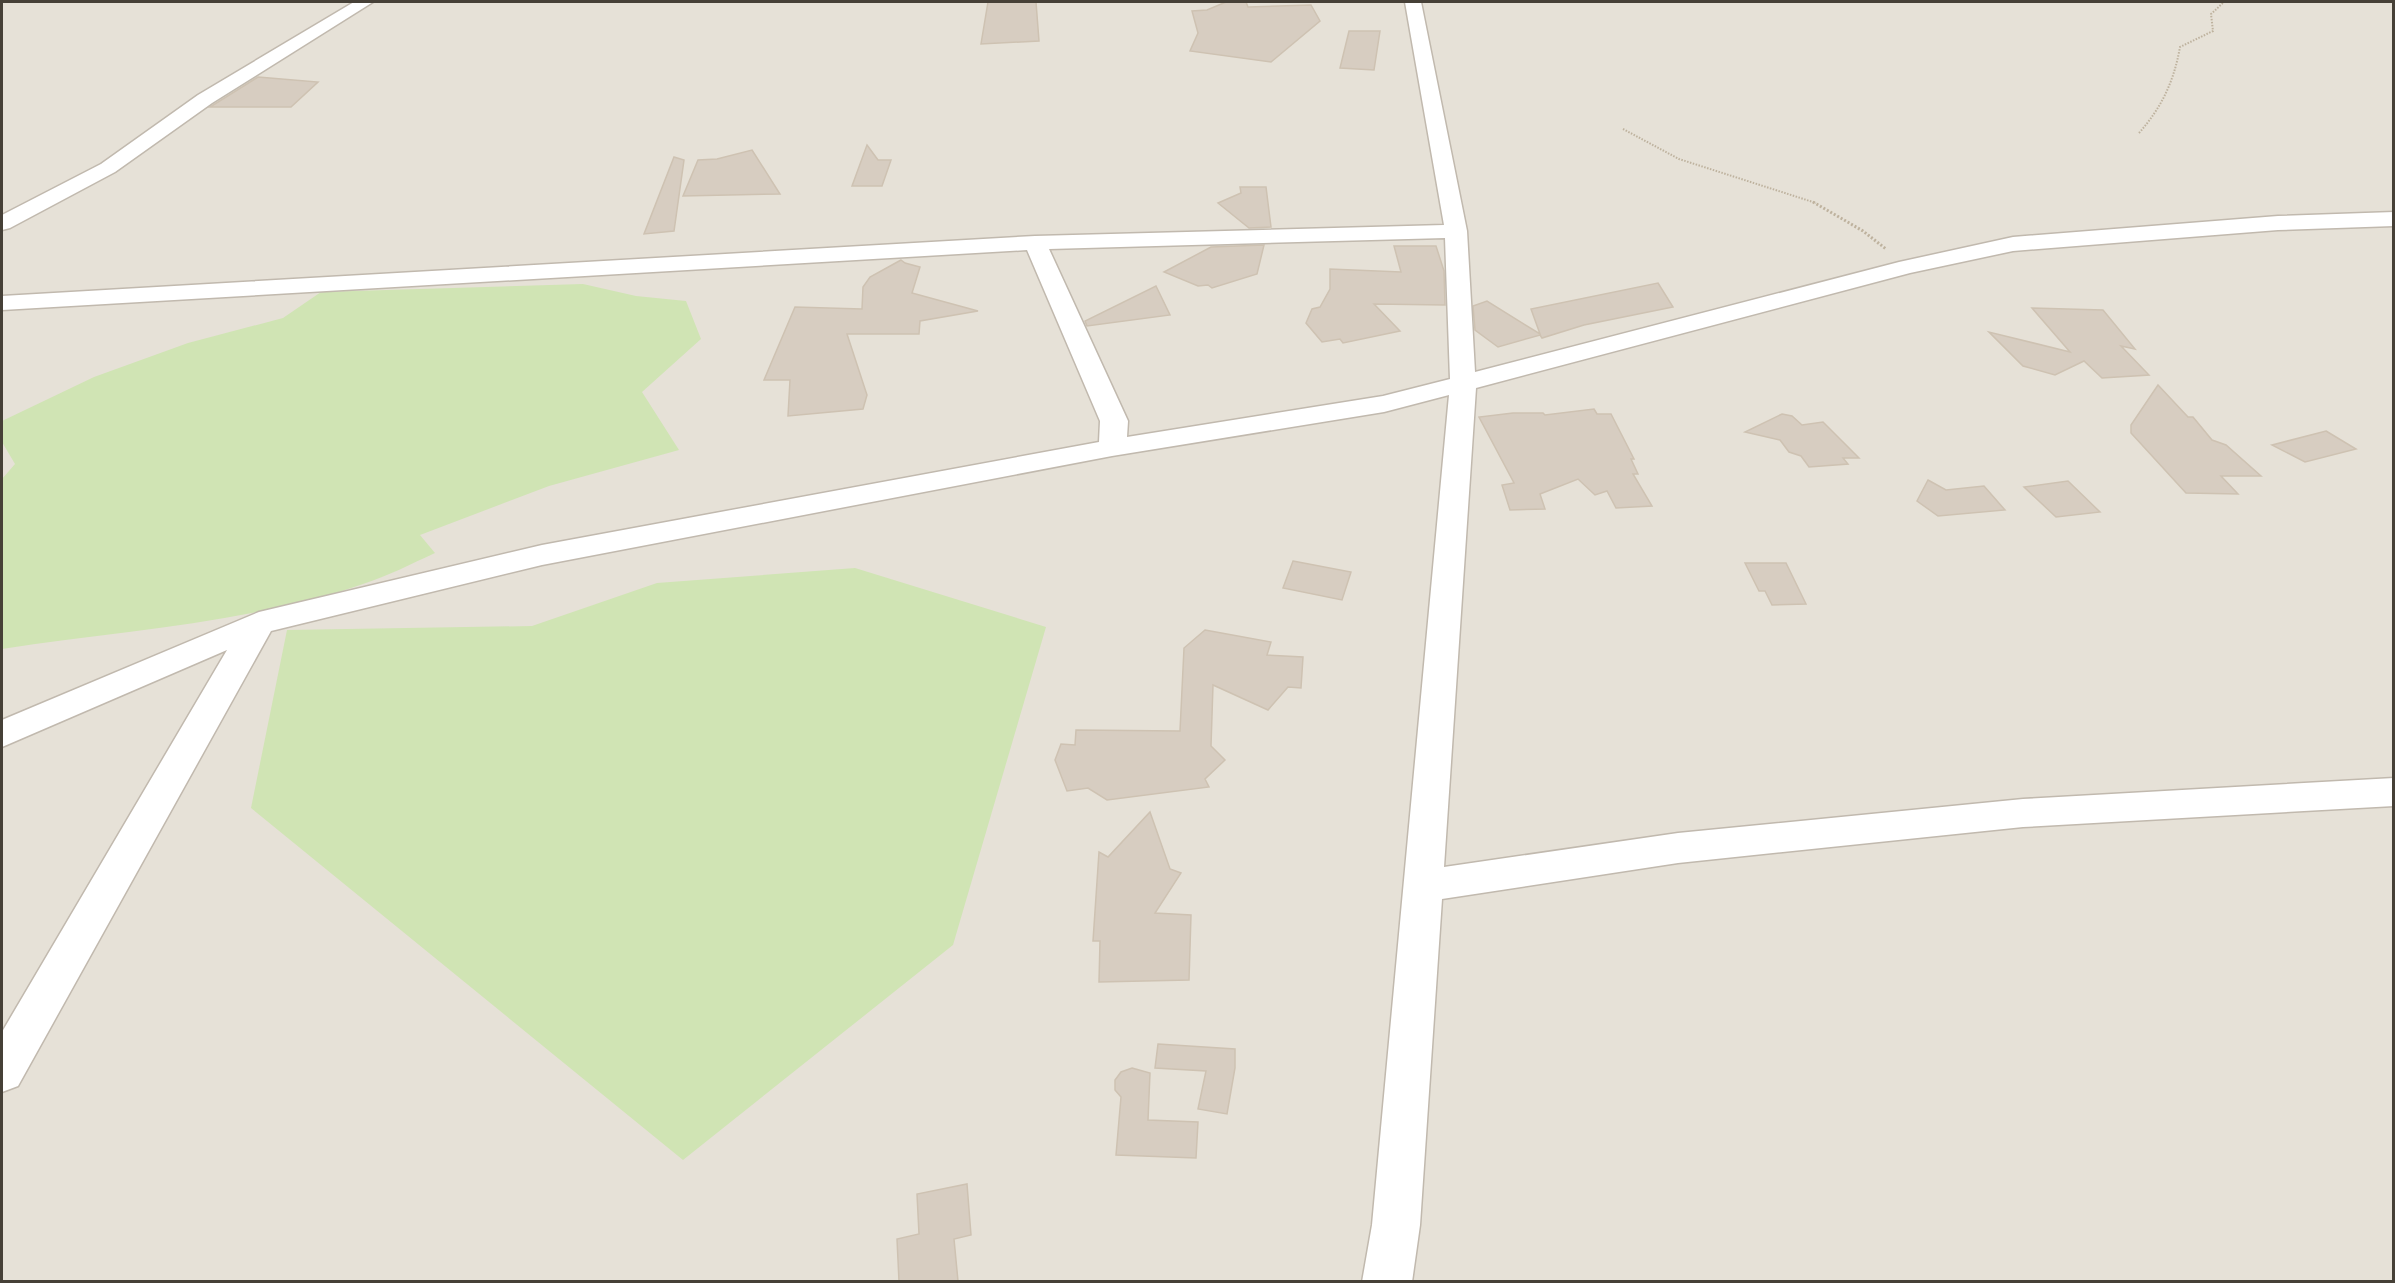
<svg xmlns="http://www.w3.org/2000/svg" width="2395" height="1283" font-family="Inter,sans-serif">
<style>
.residential{fill:#e6e1d7}
.green{fill:#d0e4b4}
.building{fill:#d7cdc1;stroke:#cec2b2;stroke-width:1.5}
.lines{fill:none;stroke-linecap:round;stroke-linejoin:round}
.minor-casing{stroke:#c1b9ae;stroke-width:3}
.path-far1{stroke:#beb29e;stroke-width:2;stroke-dasharray:1.5 1.5;stroke-linecap:butt}
.path{stroke:#beb29e;stroke-width:3;stroke-dasharray:2 2;stroke-linecap:butt}
.minor{fill:#fff;fill-rule:evenodd}
</style>
<rect width="100%" height="100%" fill="#f3efe8"/>
<path class="residential" d="M2,2h2391v1279l-2391,1z"/>
<g class="green">
<path d="M583,284l53,12 50,5 15,38 -59,53 37,58 -130,36 -129,49 15,18c-24,11 -47,23 -72,31 -116,40 -241,46 -361,65v-170l13,-15 -13,-22v-21l92,-44 94,-34 95,-25 38,-26z"/>
<path d="M855,568l191,59 -93,318 -270,215 -432,-352 36,-178 245,-4 125,-43z"/>
</g>
<g class="building">
<path d="M988,2h48l3,39 -58,3z"/>
<path d="M1226,2h20l2,5 63,-2 9,16 -49,41 -81,-11 8,-18 -6,-22 15,-1z"/>
<path d="M1349,31h31l-6,39 -34,-2z"/>
<path d="M258,77l60,5 -27,25h-81z"/>
<path d="M867,145l11,15h13l-9,26h-30z"/>
<path d="M752,150l28,44 -97,2 15,-36 19,-1z"/>
<path d="M674,157l10,3 -10,71 -30,3z"/>
<path d="M1240,187h26l5,40 -22,1 -31,-25 23,-10z"/>
<path d="M1264,245l-7,29 -45,14 -4,-3 -10,1 -34,-14 47,-25z"/>
<path d="M1394,246h42l8,25 1,34 -71,-1 26,27 -57,12 -3,-4 -18,3 -16,-19 6,-14 8,-2 10,-18v-20l71,3z"/>
<path d="M901,260l4,3 15,4 -8,26 66,18 -58,10 -1,13h-72l20,61 -4,14 -75,7 2,-36h-26l31,-73 67,2 1,-22 7,-10z"/>
<path d="M1658,283l15,24 -89,18 -42,13 -2,-3 -42,12 -23,-17 -2,-24 14,-5 53,33 -9,-25z"/>
<path d="M1156,286l14,29 -83,11 -2,-5z"/>
<path d="M2032,308l71,2 32,39 -14,-3 28,29 -47,3 -18,-17 -29,14 -32,-9 -34,-34 81,20z"/>
<path d="M2158,385l30,32h5l19,23 14,5 35,31h-40l17,18 -52,-1 -55,-60v-8z"/>
<path d="M1594,409l3,5h14l23,45h-3l7,15h-5l19,32 -36,2 -9,-17 -12,4 -17,-16 -38,15 5,15 -35,1 -8,-25 12,-2 -35,-66 34,-4h30l2,2z"/>
<path d="M1782,414l10,2 10,9 21,-3 36,36h-16l5,6 -39,3 -8,-11 -12,-4 -9,-12 -35,-8z"/>
<path d="M2326,431l30,18 -51,13 -33,-17z"/>
<path d="M1928,480l18,10 38,-4 21,24 -67,6 -21,-15z"/>
<path d="M2068,481l32,31 -44,5 -32,-30z"/>
<path d="M1293,561l58,11 -9,28 -59,-12z"/>
<path d="M1745,563h41l20,41 -34,1 -7,-14h-6z"/>
<path d="M1205,630l66,12 -4,13 36,2 -2,31 -13,-1 -20,23 -55,-25 -2,61 14,14 -20,19 4,8 -102,13 -19,-12 -21,3 -12,-31 6,-16 14,1 1,-15 104,1 4,-83z"/>
<path d="M1150,812l20,57 11,4 -26,40 36,2 -2,65 -90,2 1,-41h-7l6,-89 9,5z"/>
<path d="M1158,1044l77,5v19l-8,46 -29,-5 8,-38 -51,-3z"/>
<path d="M1132,1068l18,5 -2,47 50,2 -2,36 -80,-3 5,-58 -6,-7v-10l6,-8z"/>
<path d="M967,1184l4,51 -17,4 4,42h-59l-2,-42 22,-5 -2,-40z"/>
</g>
<g class="lines">
<defs>
<g id="minor">
<path d="M354,2h19l-161,101 -97,69 -105,56 -8,2v-15l99,-51 97,-69z"/>
<path d="M1405,2h16l46,229 8,141 424,-110 114,-25 265,-21 116,-4v14l-116,4 -265,21 -103,22 -434,115 -32,479 234,-34 345,-34 371,-21v28l-371,21 -345,36 -236,36 -22,326 -8,57h-50l10,-57 77,-830 -65,17 -272,44 -570,109 -271,66 -253,455 -16,6v-60l225,-382 -225,97v-27l257,-108 283,-67 557,-103 1,-21 -73,-171 -1025,60v-14l1033,-60 409,-11zM1445,238l5,141 -67,17 -256,41 1,-16 -79,-172z"/>
</g>
</defs>
<use href="#minor" class="minor-casing"/>
<g class="path-far1">
<path d="M1623,129l56,30 137,44"/>
<path d="M2139,133c23,-26 35,-52 41,-86l33,-16 -2,-17 13,-12"/>
</g>
<path class="path" d="M1813,202l50,29 23,18"/>
<use href="#minor" class="minor"/>
</g>
<rect width="2395" height="1283" fill="none" stroke="#464037" stroke-width="6"/>
</svg>
